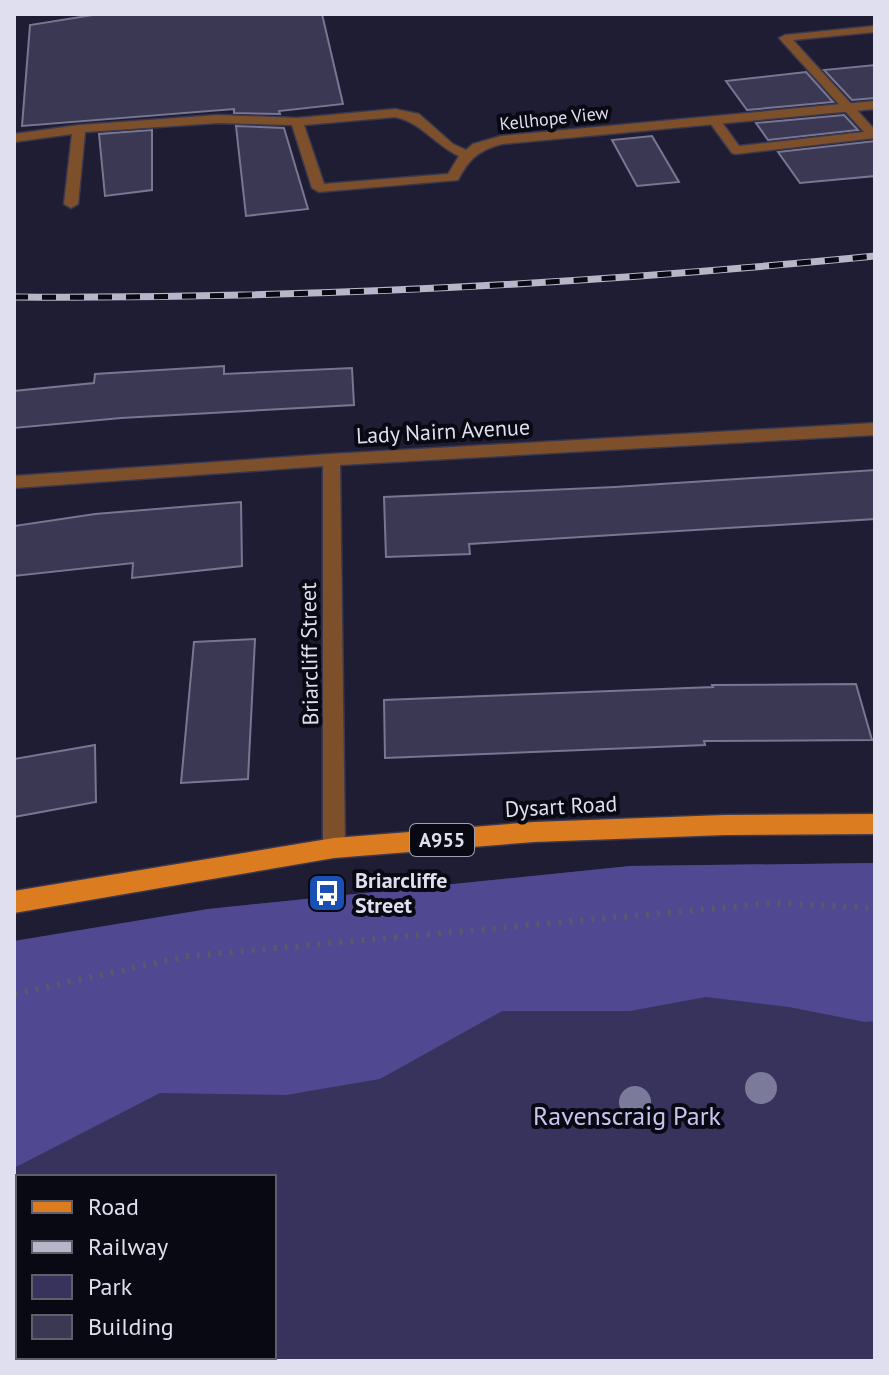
<svg xmlns="http://www.w3.org/2000/svg" width="889" height="1375" font-family="'PT Sans',sans-serif">
<style>
.green{fill:#37335d;fill-rule:evenodd}
.forest{fill:#514892}
.building{fill:#3a3852;stroke:#777693;stroke-width:2}
.lines{fill:none;stroke-linecap:round;stroke-linejoin:round}
.lane-casing{stroke:#3a384e;stroke-width:3}
.street-casing{stroke:#3a384e;stroke-width:3}
.primary-casing{stroke:#3a384e;stroke-width:3}
.path{stroke:#59586d;stroke-width:6;stroke-dasharray:3 8;stroke-linecap:butt}
.lane{fill:#7d502b;fill-rule:evenodd}
.street{fill:#7d502b;fill-rule:evenodd}
.primary{fill:#db7c21;fill-rule:evenodd}
.rail-casing{stroke:#b7b6c8;stroke-width:7}
.rail{stroke:#090913;stroke-width:5;stroke-dasharray:14;stroke-linecap:butt}
.tree{fill:#7b7a9b}
.labels{text-anchor:middle;dominant-baseline:central;stroke-width:8;stroke-linejoin:round;paint-order:stroke}
.far-street-label{font-size:18px;fill:#dfdfef;stroke:#090913}
.shield{fill:#090913;stroke:#9f9fad;stroke-width:2}
.shield-label{font-size:20px;font-weight:bold;fill:#dfdfef}
.street-label{font-size:22px;fill:#dfdfef;stroke:#090913}
.poi-label{font-size:22px;font-weight:bold;fill:#dfdfef;stroke:#090913;text-anchor:start}
.near-park-label{font-size:26px;fill:#c7c6f0;stroke:#090913}
</style>
<rect width="100%" height="100%" fill="#1f1d34"/>
<path class="green" d="M875,863v498h-861v-420l194,-32 422,-43zM18,1177h256v180h-256z"/>
<path class="forest" d="M875,863v158l-10,1 -76,-15 -83,-10 -76,14h-128l-122,68 -94,16 -126,-2 -146,75v-227l194,-32 422,-43z"/>
<g class="building">
<path d="M99,14h223l21,90 -64,7 1,3 -46,-1v-4l-212,17 8,-101z"/>
<path d="M875,65v33l-23,2 -28,-30z"/>
<path d="M806,72l27,30 -86,8 -21,-29z"/>
<path d="M844,115l14,15 -90,10 -12,-17z"/>
<path d="M236,126l48,2 24,81 -62,7z"/>
<path d="M152,130v60l-47,6 -6,-62z"/>
<path d="M652,136l27,46 -42,4 -25,-46z"/>
<path d="M875,141v35l-75,7 -22,-31z"/>
<path d="M224,366v8l128,-6 2,37 -233,13 -107,10v-37l80,-8 1,-9z"/>
<path d="M875,470v49l-406,25 1,10 -84,3 -2,-60 231,-10z"/>
<path d="M241,502l1,64 -110,12 1,-15 -119,13v-50l81,-12z"/>
<path d="M255,639l-7,140 -67,4 13,-141z"/>
<path d="M856,684l16,56 -168,1 1,4 -320,13 -1,-58 329,-13 -1,-2z"/>
<path d="M95,745l1,57 -82,15v-58z"/>
</g>
<g class="lines">
<defs>
<path id="lane" d="M875,26v6l-82,8 82,90v8l-139,16 -4,-1 -24,-33 10,-3 21,29 125,-14 -85,-94 6,-3z"/>
<g id="street">
<path d="M875,101v8l-373,35c-23,6 -33,15 -44,36l-139,12 -7,-4 -20,-63 -74,-2 -133,9 -7,72 -7,4 -7,-4 8,-70 -58,8v-8l65,-9 139,-10 79,3 98,-9 24,5 34,30 13,6 7,-6 28,-8zM395,117c26,5 40,28 64,39l-11,18 -124,10 -20,-59z"/>
<path d="M875,423v12l-535,30 5,383 -3,7 -8,3 -8,-3 -3,-7v-382l-309,22v-12l317,-22z"/>
</g>
<path id="primary" d="M875,814v20l-150,1 -191,7 -200,16 -320,55v-22l320,-53 200,-16 191,-7z"/>
</defs>
<use href="#lane" class="lane-casing"/>
<use href="#street" class="street-casing"/>
<use href="#primary" class="primary-casing"/>
<path class="path" d="M14,994l174,-38 587,-53 100,5"/>
<use href="#lane" class="lane"/>
<use href="#street" class="street"/>
<use href="#primary" class="primary"/>
<defs>
<path id="rail" d="M14,297c288,2 574,-13 861,-41"/>
</defs>
<use href="#rail" class="rail-casing"/>
<use href="#rail" class="rail"/>
</g>
<g class="tree">
<circle cx="761" cy="1088" r="16"/>
<circle cx="635" cy="1102" r="16"/>
</g>
<defs>
<symbol id="bus-square" viewBox="-11 -11 22 22"><rect x="-9" y="-9" width="18" height="18" rx="4" fill="#1a4fb4" stroke="#090913"/><path d="M-5-6H5V4H4V6H2V4H-2V6H-4V4H-5ZM-3.5-4V0h7V-4ZM-3.5 1.2v1.5H-2V1.2ZM2 1.2v1.5H3.5V1.2Z" fill="#fff"/></symbol>
</defs>
<g fill-rule="evenodd">
<use href="#bus-square" x="305" y="871" width="44" height="44"/>
</g>
<g class="labels">
<g class="far-street-label">
<text transform="translate(554 118) rotate(-6)">Kellhope View</text>
</g>
<rect class="shield" x="410" y="824" width="64" height="32" rx="6"/>
<g class="shield-label">
<text x="442" y="840">A955</text>
</g>
<g class="street-label">
<text transform="translate(443 431) rotate(-3)">Lady Nairn Avenue</text>
<text transform="translate(309 654) rotate(-91)">Briarcliff Street</text>
<text transform="translate(561 806) rotate(-3)">Dysart Road</text>
</g>
<g class="poi-label">
<text x="355" y="880">Briarcliffe<tspan x="355" dy="25">Street</tspan></text>
</g>
<g class="near-park-label">
<text x="627" y="1115">Ravenscraig Park</text>
</g>
</g>
<rect width="889" height="1375" fill="none" stroke="#dfdfef" stroke-width="32"/>
<rect x="16" y="1175" width="260" height="184" fill="#090913" stroke="#5f5f6b" stroke-width="2"/>
<rect x="32" y="1201" width="40" height="12" fill="#db7c21" stroke="#5f5f6b" stroke-width="2"/>
<text x="88" y="1215" font-size="24" fill="#dfdfef">Road</text>
<rect x="32" y="1241" width="40" height="12" fill="#b7b6c8" stroke="#5f5f6b" stroke-width="2"/>
<text x="88" y="1255" font-size="24" fill="#dfdfef">Railway</text>
<rect x="32" y="1275" width="40" height="24" fill="#37335d" stroke="#5f5f6b" stroke-width="2"/>
<text x="88" y="1295" font-size="24" fill="#dfdfef">Park</text>
<rect x="32" y="1315" width="40" height="24" fill="#3a3852" stroke="#5f5f6b" stroke-width="2"/>
<text x="88" y="1335" font-size="24" fill="#dfdfef">Building</text>
</svg>
